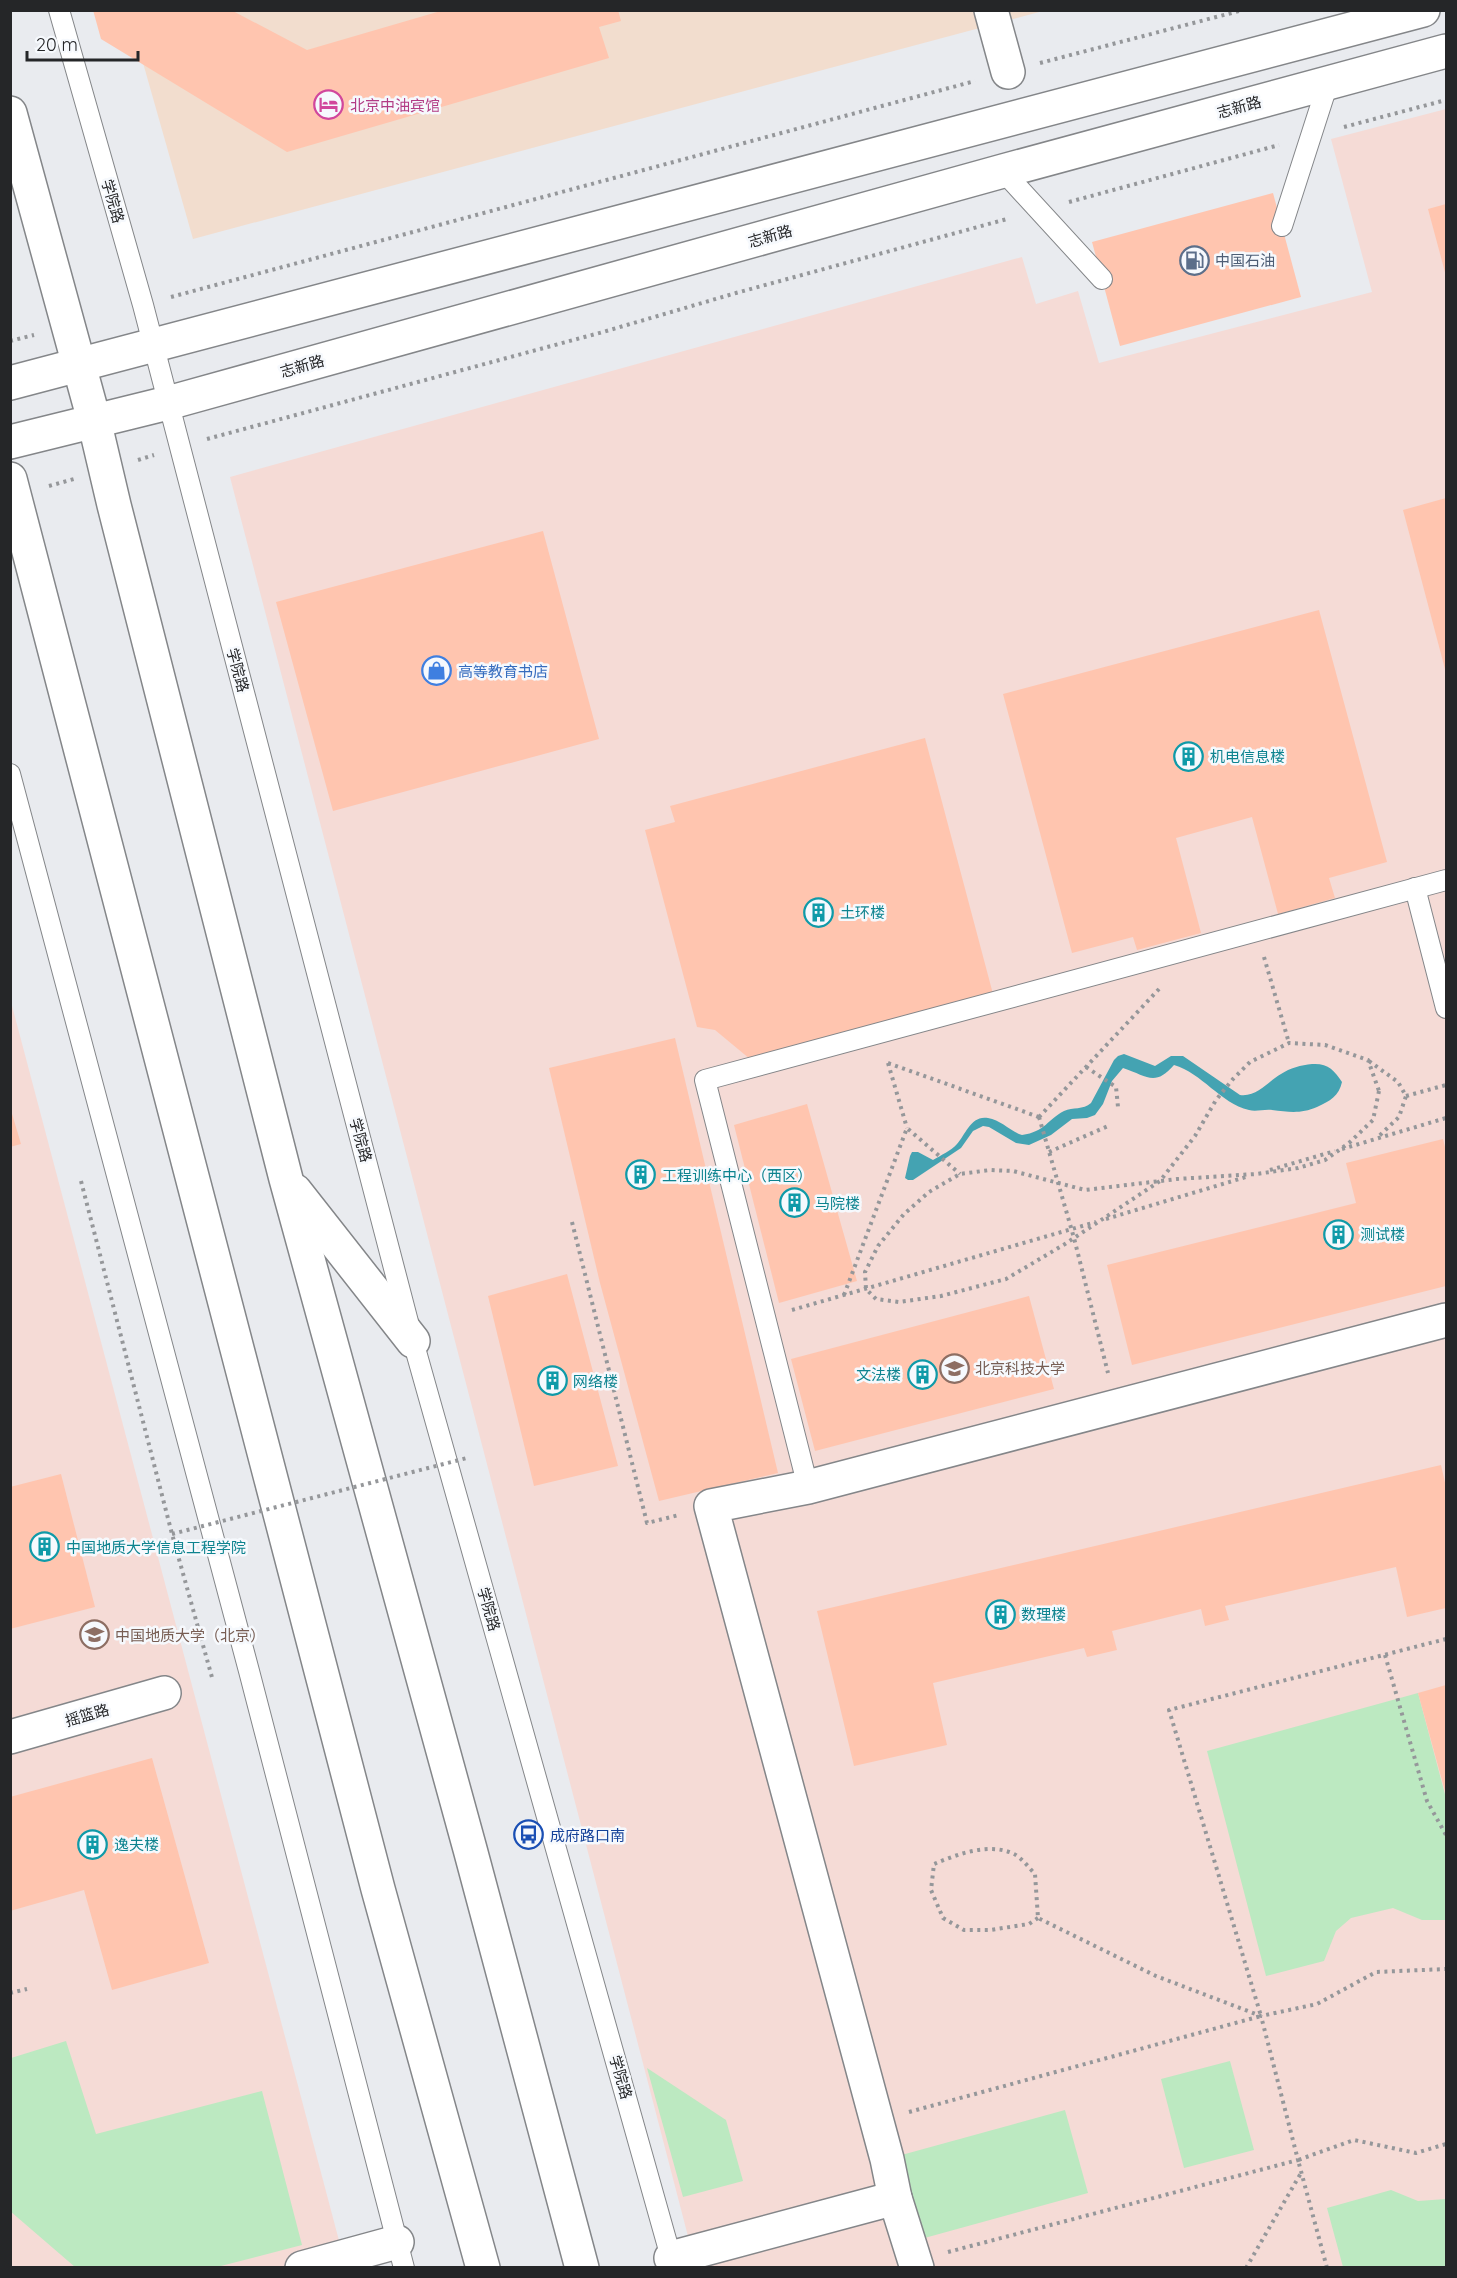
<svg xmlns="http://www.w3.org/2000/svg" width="1457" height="2278" font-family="Quicksand,'Noto Sans SC',sans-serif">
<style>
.commercial{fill:#f2ddce}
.education{fill:#f5dbd6}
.green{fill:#bce9c1}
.water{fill:#44a3b2}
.building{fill:#ffc5af}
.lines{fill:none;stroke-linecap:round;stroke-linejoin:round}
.lane-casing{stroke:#848689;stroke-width:22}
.street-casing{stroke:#848689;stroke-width:36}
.secondary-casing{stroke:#848689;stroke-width:36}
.primary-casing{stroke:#848689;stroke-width:36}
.path{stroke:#95979a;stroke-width:4;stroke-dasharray:3 4.5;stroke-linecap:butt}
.lane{stroke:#fff;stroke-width:20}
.street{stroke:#fff;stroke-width:33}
.secondary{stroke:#fff;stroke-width:33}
.primary{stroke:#fff;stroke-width:33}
.path-bridge{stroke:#95979a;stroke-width:4;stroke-dasharray:3 4.5;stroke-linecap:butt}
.labels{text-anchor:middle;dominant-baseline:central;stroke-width:5;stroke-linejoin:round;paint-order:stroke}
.hotel-label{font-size:15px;fill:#b23c85;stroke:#f6f9fd;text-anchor:start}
.street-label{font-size:15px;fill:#252628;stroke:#f6f9fd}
.service-label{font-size:15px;fill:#4e5e75;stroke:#f6f9fd;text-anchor:start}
.shop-label{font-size:15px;fill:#366cbe;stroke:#f6f9fd;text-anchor:start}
.culture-label{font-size:15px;fill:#0d838f;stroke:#f6f9fd;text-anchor:start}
.education-label{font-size:15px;fill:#785e54;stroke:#f6f9fd;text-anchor:start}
.transit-label{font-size:15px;fill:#164399;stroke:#f6f9fd;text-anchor:start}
</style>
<rect width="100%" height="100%" fill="#e9ebef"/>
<path class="commercial" d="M128,10l915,1 -850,228z"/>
<g class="education">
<path d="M1446,109v2158h-750l-466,-1790 792,-220 14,47 42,-13 21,72 273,-71 -41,-153z"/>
<path d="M11,1002l335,1265h-335z"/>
</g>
<g class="green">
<path d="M1418,1693l28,105v122h-24l-29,-12 -42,10 -15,13 -12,30 -58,15 -59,-225z"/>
<path d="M66,2041l30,93 166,-43 40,154 -85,22h-142l-65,-56 1,-153z"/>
<path d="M1230,2061l24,89 -70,18 -23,-89z"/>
<path d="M647,2068l79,52 17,61 -60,16z"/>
<path d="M1065,2110l23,83 -178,49 -23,-83z"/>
<path d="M1391,2190l27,11 28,-2v68h-103l-16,-59z"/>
</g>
<path class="water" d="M1124,1054l31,12 16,-10h12l57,39c18,2 27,-13 41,-21 9,-6 20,-9 31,-10 16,-1 22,6 30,18 -3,14 -12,19 -25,25 -16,7 -28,5 -45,3 -8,-1 -16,2 -23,0 -29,-7 -47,-37 -75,-45 -19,22 -27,11 -51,3l-11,13 -9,23 -8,11 -8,3 -15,1 -21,16 -22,10 -13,-2 -27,-16 -6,-1 -10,5 -12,17 -48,32h-5l-3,-2 5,-22 2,-4h6l15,8c8,-5 18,-9 24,-16 9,-10 14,-29 31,-26 13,2 22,13 34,17 23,-3 26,-16 42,-24 9,-4 19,-1 27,-8l23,-43 4,-4z"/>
<g class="building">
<path d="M93,10h138l76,40 137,-40h174l3,11 -22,6 10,31 -322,94 -186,-113z"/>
<path d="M1273,193l28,104 -181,49 -28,-104z"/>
<path d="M1446,204v72l-18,-67z"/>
<path d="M1446,498v175l-43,-163z"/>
<path d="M543,531l56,208 -266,72 -57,-209z"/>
<path d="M1319,610l68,252 -58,16 6,20 -57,16 -26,-97 -76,21 25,95 -64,17 -4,-13 -61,16 -69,-259z"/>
<path d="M925,738l68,256 -243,65 -35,-29 -18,-3 -52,-197 30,-8 -5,-16z"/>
<path d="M675,1038l103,435 -119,28 -59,-218 -51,-215z"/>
<path d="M807,1104l50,177 -78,22 -45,-178z"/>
<path d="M10,1107l11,37 -11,3z"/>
<path d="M1443,1139l3,12v135l-314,79 -25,-100 249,-62 -10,-40z"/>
<path d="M567,1274l51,192 -84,20 -46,-190z"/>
<path d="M1029,1296l25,93 -239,62 -24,-92z"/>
<path d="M1441,1465l5,22v121l-39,9 -11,-50 -171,39 4,14 -24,6 -4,-17 -89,22 5,19 -30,7 -3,-9 -151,35 14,62 -93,21 -37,-155z"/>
<path d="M61,1474l34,133 -85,22v-142z"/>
<path d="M1446,1685v110l-28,-102z"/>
<path d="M152,1758l57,205 -97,27 -28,-100 -74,21v-114z"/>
</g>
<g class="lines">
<defs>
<g id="lane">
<path d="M59,10l84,295 270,1036 261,927"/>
<path d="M1003,171l99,108"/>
<path d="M1282,226l46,-143"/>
<path d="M10,774l239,897 155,597"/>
<path d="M1415,888l31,120"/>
<path d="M808,1487l-103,-407 741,-200"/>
</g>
<g id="street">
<path d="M991,10l17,62"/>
<path d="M10,1737l154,-44"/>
<path d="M671,2258l224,-60"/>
<path d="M302,2268l95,-26"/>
<path d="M917,2268l-22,-70 -8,-39 -176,-653 97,-19 638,-167"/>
</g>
<g id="secondary">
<path d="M10,383l1413,-373"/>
<path d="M10,442l158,-39 835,-232 443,-120"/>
</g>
<g id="primary">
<path d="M10,113l84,307 20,85 172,674 184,670 112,419"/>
<path d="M10,479l368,1410 105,379"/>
<path d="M295,1191l118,150"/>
</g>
</defs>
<use href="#lane" class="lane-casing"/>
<use href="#street" class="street-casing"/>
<use href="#secondary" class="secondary-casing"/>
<use href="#primary" class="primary-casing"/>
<g class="path">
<path d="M1040,63l203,-53"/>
<path d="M1344,127l102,-27"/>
<path d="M1069,202l210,-57"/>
<path d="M171,297l804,-216"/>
<path d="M10,341l24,-6"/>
<path d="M207,439l396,-107 133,-39 271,-74"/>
<path d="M138,460l16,-5"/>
<path d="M49,486l25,-7"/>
<path d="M1264,957l25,86"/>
<path d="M1369,1061l29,21 8,14 -7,21 -21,20"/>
<path d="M888,1063l151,54"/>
<path d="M888,1063l19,65"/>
<path d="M1086,1067l30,20 2,20"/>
<path d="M1379,1091l-6,29 -24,23 -24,17 -27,8 -42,6 -79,5 -92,11 -72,-19 -23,-1 -30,4 -31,18 -25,22 -26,32 -13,26 1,17 10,10 23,3 42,-6 65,-17 59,-35 95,-63 35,-45 21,-36 17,-21 17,-17 39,-19 36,2 43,15 11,31"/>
<path d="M1406,1096l40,-11"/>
<path d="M1039,1117l35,121 34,135"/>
<path d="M1039,1117l121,-129"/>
<path d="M1342,1149l104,-31"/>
<path d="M1049,1152l59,-26"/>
<path d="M1270,1170l65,-19"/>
<path d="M81,1181l91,353 41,147"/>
<path d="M1106,1219l140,-42"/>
<path d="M572,1222l75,301 32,-8"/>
<path d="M844,1295l63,-167 53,46"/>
<path d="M792,1310l304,-88"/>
<path d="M1385,1655l42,146 19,34"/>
<path d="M1038,1918l-9,6 -39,6h-26l-21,-12 -12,-28 3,-26c24,-10 55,-22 80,-10 8,4 15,14 21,20l3,44 118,58 105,40 56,-12 59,-32 70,-3"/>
<path d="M10,1993l17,-4"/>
<path d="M909,2112l352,-96 -92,-306 277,-71"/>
<path d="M948,2252l350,-92 -37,-144"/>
<path d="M1246,2268l55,-95"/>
<path d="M1327,2268l-29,-108 56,-20 62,13 30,-9"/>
</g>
<use href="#lane" class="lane"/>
<use href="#street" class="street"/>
<use href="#secondary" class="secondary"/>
<use href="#primary" class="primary"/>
<path class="path-bridge" d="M172,1534l295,-76"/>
</g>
<defs>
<symbol id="hotel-ring" viewBox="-11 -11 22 22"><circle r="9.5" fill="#f6f9fd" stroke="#d1479c" stroke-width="1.5"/><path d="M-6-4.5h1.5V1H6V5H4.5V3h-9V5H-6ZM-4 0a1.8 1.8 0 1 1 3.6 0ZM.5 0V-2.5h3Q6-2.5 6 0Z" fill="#d1479c"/></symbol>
<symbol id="fuel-ring" viewBox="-11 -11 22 22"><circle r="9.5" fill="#f6f9fd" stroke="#5c6f8a" stroke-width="1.5"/><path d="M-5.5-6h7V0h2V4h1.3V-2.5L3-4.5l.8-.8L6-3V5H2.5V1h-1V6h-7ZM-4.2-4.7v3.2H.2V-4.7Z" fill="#5c6f8a"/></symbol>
<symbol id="shop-ring" viewBox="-11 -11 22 22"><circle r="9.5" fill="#f6f9fd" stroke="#3f7fe0" stroke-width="1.5"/><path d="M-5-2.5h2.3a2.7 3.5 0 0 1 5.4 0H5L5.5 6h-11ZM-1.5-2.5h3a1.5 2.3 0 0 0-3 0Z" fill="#3f7fe0"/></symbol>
<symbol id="building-ring" viewBox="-11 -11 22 22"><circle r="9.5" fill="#f6f9fd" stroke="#0f9aa8" stroke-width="1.5"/><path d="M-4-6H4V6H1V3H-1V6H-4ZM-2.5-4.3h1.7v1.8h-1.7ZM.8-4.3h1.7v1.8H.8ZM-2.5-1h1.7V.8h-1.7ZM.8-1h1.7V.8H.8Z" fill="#0f9aa8"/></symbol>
<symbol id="university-ring" viewBox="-11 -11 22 22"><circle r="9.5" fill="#f6f9fd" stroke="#8d6e63" stroke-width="1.5"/><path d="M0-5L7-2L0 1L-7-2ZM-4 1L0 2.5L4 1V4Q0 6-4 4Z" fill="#8d6e63"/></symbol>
<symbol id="bus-ring" viewBox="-11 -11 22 22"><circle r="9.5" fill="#f6f9fd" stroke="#1a4fb4" stroke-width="1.5"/><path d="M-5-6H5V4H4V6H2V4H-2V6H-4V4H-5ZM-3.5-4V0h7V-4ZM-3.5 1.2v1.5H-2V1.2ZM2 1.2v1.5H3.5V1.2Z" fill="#1a4fb4"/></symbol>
</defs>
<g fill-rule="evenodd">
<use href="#hotel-ring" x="312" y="88" width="33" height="33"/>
<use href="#fuel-ring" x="1178" y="244" width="33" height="33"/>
<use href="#shop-ring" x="420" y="654" width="33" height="33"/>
<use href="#building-ring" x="1172" y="740" width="33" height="33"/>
<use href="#building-ring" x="802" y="896" width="33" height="33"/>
<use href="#building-ring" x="624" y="1158" width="33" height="33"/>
<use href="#building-ring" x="778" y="1186" width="33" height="33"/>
<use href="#building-ring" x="1322" y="1218" width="33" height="33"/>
<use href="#university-ring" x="938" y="1352" width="33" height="33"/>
<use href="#building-ring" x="906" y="1358" width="33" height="33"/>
<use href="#building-ring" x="536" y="1364" width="33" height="33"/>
<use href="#building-ring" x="28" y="1530" width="33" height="33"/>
<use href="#building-ring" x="984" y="1598" width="33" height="33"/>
<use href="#university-ring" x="78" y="1618" width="33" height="33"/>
<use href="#bus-ring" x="512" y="1818" width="33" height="33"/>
<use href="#building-ring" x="76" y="1828" width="33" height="33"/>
</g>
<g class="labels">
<g class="hotel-label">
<text x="350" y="105">北京中油宾馆</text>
</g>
<g class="street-label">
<text transform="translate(1239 107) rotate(-15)">志新路</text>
<text transform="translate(113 201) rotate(74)">学院路</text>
<text transform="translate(770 236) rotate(-16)">志新路</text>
<text transform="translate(302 366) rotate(-16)">志新路</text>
<text transform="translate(238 670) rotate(75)">学院路</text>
<text transform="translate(361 1140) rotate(75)">学院路</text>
<text transform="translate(489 1609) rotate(74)">学院路</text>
<text transform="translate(87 1715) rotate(-16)">摇篮路</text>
<text transform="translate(621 2077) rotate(74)">学院路</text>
</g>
<g class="service-label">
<text x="1215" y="260">中国石油</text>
</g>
<g class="shop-label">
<text x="458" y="671">高等教育书店</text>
</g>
<g class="culture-label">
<text x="1210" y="756">机电信息楼</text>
<text x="840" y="912">土环楼</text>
<text x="662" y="1175">工程训练中心（西区）</text>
<text x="815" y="1203">马院楼</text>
<text x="1360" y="1234">测试楼</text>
<text x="901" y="1374" text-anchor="end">文法楼</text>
<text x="573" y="1381">网络楼</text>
<text x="66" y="1547">中国地质大学信息工程学院</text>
<text x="1021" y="1614">数理楼</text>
<text x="114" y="1844">逸夫楼</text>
</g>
<g class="education-label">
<text x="975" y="1368">北京科技大学</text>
<text x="115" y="1635">中国地质大学（北京）</text>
</g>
<g class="transit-label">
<text x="550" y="1835">成府路口南</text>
</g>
</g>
<rect width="1457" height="2278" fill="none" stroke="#252628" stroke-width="24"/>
<path d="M27 51v9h111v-9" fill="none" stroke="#252628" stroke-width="3"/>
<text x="36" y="51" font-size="18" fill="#252628" stroke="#f6f9fd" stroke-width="4.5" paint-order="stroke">20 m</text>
</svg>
